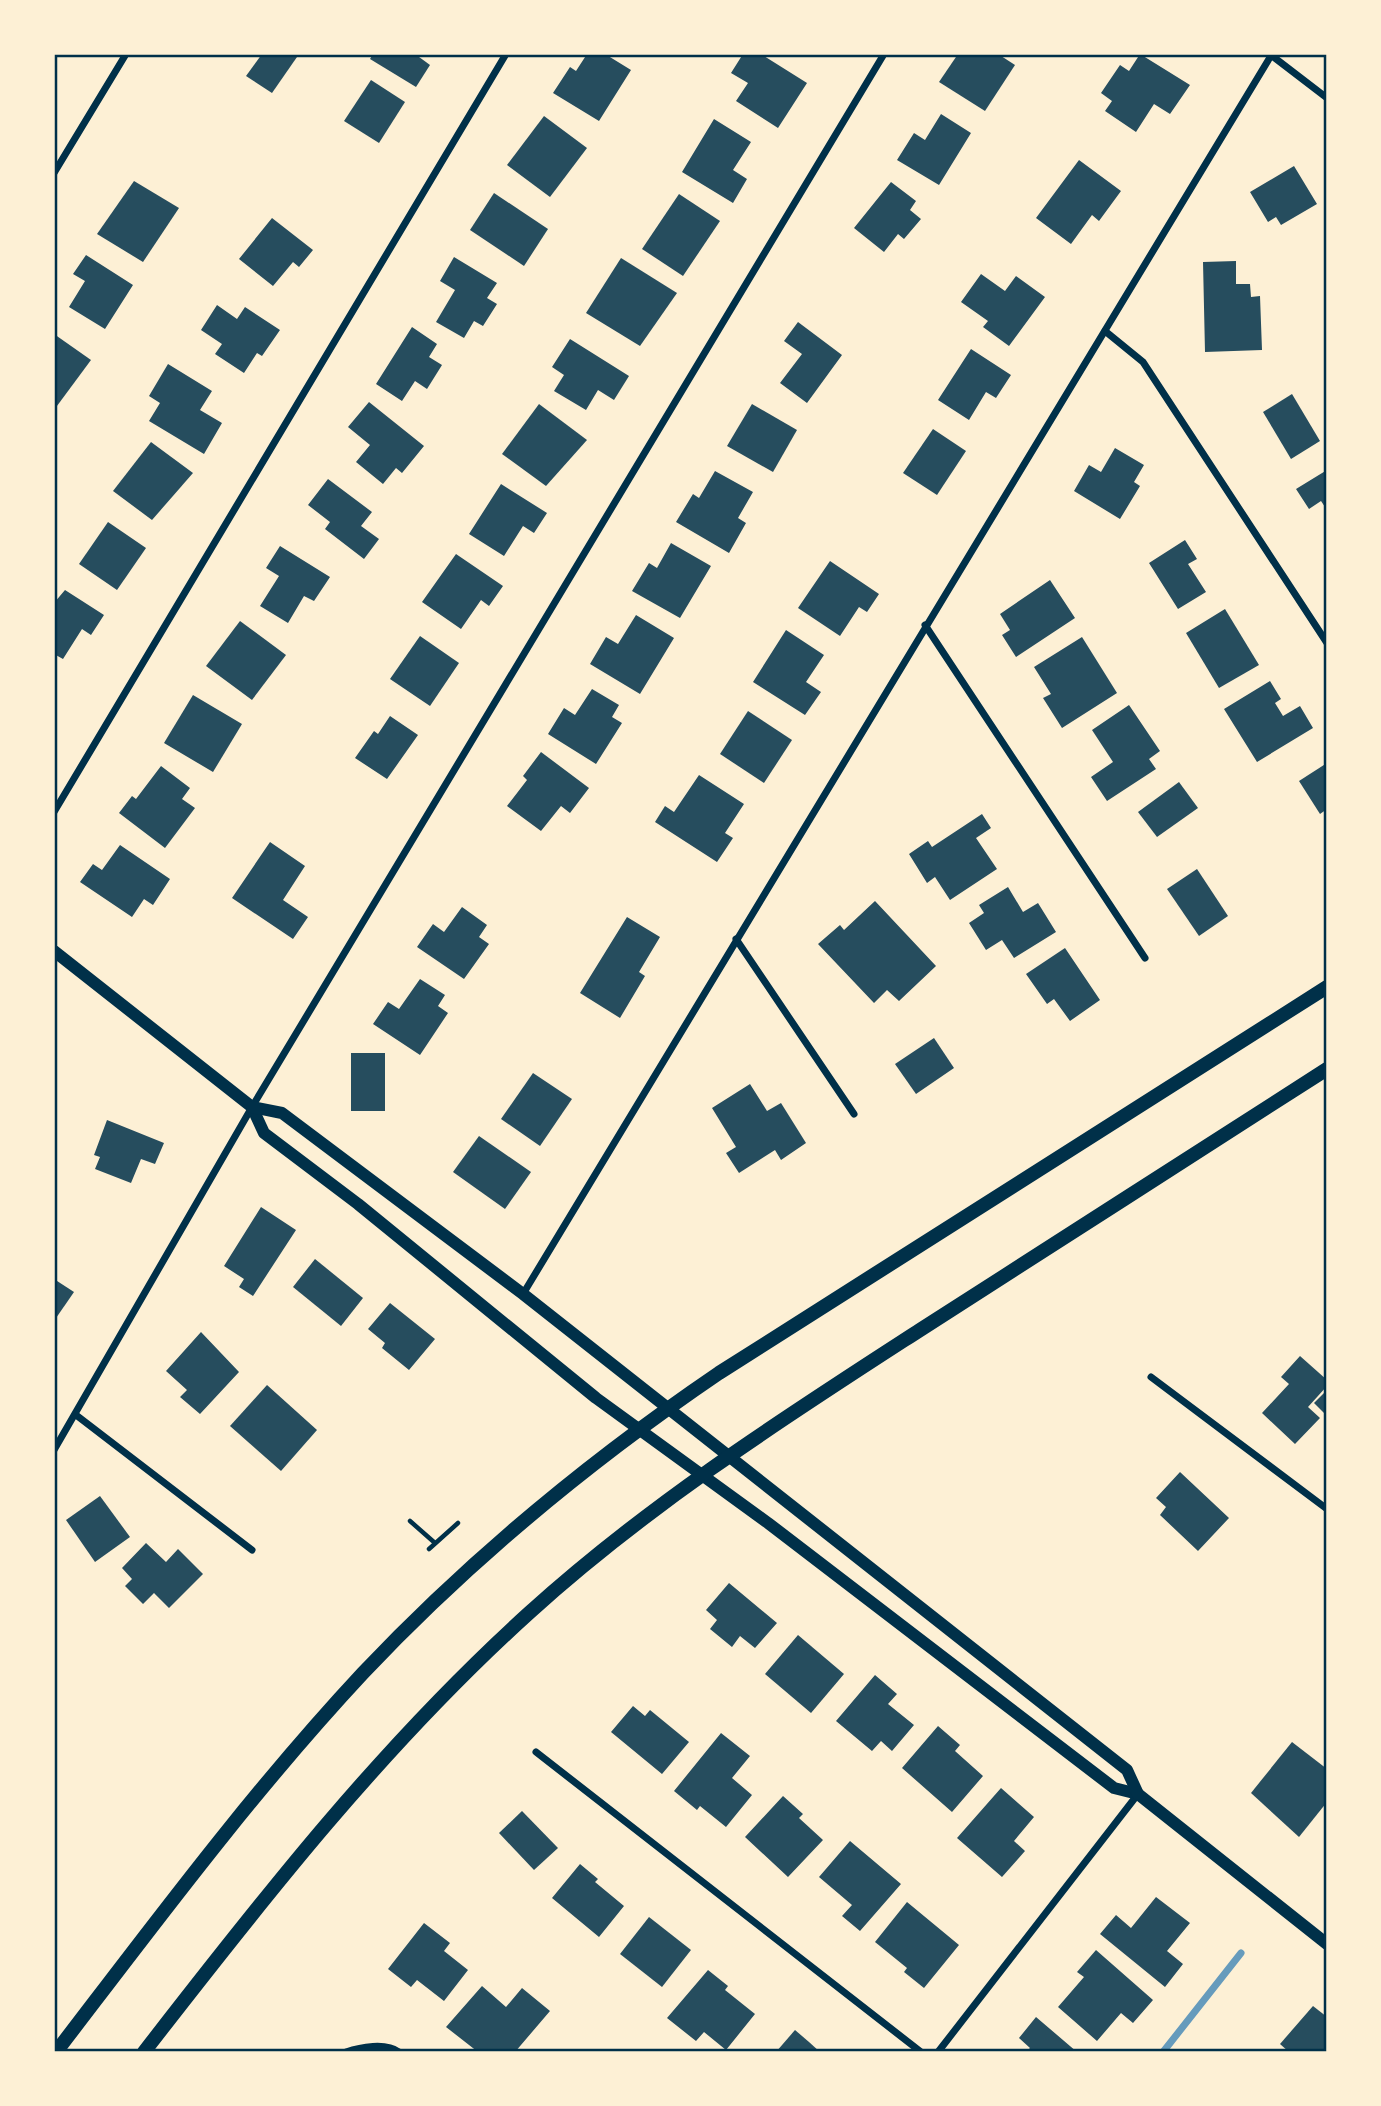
<svg xmlns="http://www.w3.org/2000/svg" width="1381" height="2106" font-family="Lato,sans-serif">
<style>
.lines{fill:none;stroke-linecap:round;stroke-linejoin:round}
.stream{stroke:#669bbc;stroke-width:7}
.building{fill:#264d5e}
.path{stroke:#003049;stroke-width:4.5}
.minor{stroke:#003049;stroke-width:7}
.tertiary{stroke:#003049;stroke-width:12}
.secondary{stroke:#003049;stroke-width:14}
.neatline{fill:none;stroke:#003049;stroke-width:2.5}
</style>
<rect width="100%" height="100%" fill="#fdf0d5"/>
<g class="lines">
<path class="stream" d="M1163,2052l78,-99"/>
</g>
<g class="building">
<path d="M262,54l35,3 -25,36 -26,-17z"/>
<path d="M373,54h42l15,11 -14,22 -46,-28z"/>
<path d="M587,54h18l26,16 -32,51 -46,-28 17,-26 6,4z"/>
<path d="M743,54h18l46,29 -29,45 -42,-27 12,-18 -17,-10z"/>
<path d="M958,54h40l17,11 -30,46 -46,-29z"/>
<path d="M1140,54l50,31 -20,29 -16,-10 -18,28 -31,-21 7,-10 -11,-8 19,-28 9,6z"/>
<path d="M371,80l34,22 -26,41 -35,-22z"/>
<path d="M941,114l30,19 -32,52 -42,-25 17,-27 11,7z"/>
<path d="M544,116l43,32 -37,49 -43,-32z"/>
<path d="M714,119l37,23 -18,28 14,9 -14,24 -51,-31z"/>
<path d="M1079,160l42,31 -22,30 -7,-6 -21,29 -35,-26z"/>
<path d="M1294,166l23,38 -36,21 -5,-8 -8,5 -18,-30z"/>
<path d="M134,181l45,27 -36,54 -46,-28z"/>
<path d="M891,182l25,19 -6,9 11,9 -17,20 -6,-5 -14,18 -30,-24z"/>
<path d="M494,193l54,36 -24,37 -54,-36z"/>
<path d="M679,194l41,27 -37,55 -41,-27z"/>
<path d="M272,218l41,32 -14,17 -6,-5 -20,24 -34,-27z"/>
<path d="M86,255l47,30 -28,44 -36,-22 16,-26 -12,-7z"/>
<path d="M454,257l43,26 -10,15 10,6 -14,22 -9,-5 -10,17 -28,-16 19,-32 -15,-9z"/>
<path d="M621,258l56,35 -37,53 -54,-33z"/>
<path d="M1236,261v23h14l1,13 9,-1 2,54 -57,2 -2,-90z"/>
<path d="M981,274l24,17 11,-15 29,21 -36,49 -26,-19 5,-6 -27,-19z"/>
<path d="M217,305l20,14 8,-12 35,23 -18,26 -5,-3 -13,20 -29,-19 7,-10 -21,-14z"/>
<path d="M798,322l44,33 -35,48 -27,-20 22,-29 -18,-13z"/>
<path d="M412,327l25,17 -8,13 13,8 -15,24 -12,-8 -13,20 -26,-17z"/>
<path d="M54,334l37,26 -37,50z"/>
<path d="M570,339l59,37 -15,24 -16,-10 -12,20 -32,-19 10,-16 -12,-8z"/>
<path d="M971,349l40,26 -15,23 -10,-6 -17,28 -31,-20z"/>
<path d="M168,364l44,27 -12,19 22,13 -18,31 -55,-33 11,-18 -11,-7z"/>
<path d="M1292,394l28,47 -29,18 -28,-47z"/>
<path d="M369,402l55,44 -22,27 -6,-5 -13,16 -27,-22 14,-17 -22,-18z"/>
<path d="M539,404l48,36 -41,46 -44,-32z"/>
<path d="M752,404l45,26 -24,42 -46,-26z"/>
<path d="M933,429l33,22 -29,44 -34,-22z"/>
<path d="M151,442l42,31 -41,47 -39,-29z"/>
<path d="M1115,448l29,17 -10,17 6,4 -20,33 -46,-28 15,-26 12,7z"/>
<path d="M1327,470v40l-6,-9 -12,8 -13,-20z"/>
<path d="M715,471l38,21 -15,26 8,5 -17,30 -53,-31 17,-28 6,4z"/>
<path d="M328,479l44,33 -11,14 18,13 -15,20 -39,-30 5,-7 -22,-17z"/>
<path d="M501,484l46,29 -13,20 -11,-7 -19,30 -35,-22z"/>
<path d="M108,522l38,26 -29,42 -38,-26z"/>
<path d="M1185,540l12,19 -9,5 18,28 -28,17 -29,-46z"/>
<path d="M671,543l40,23 -31,52 -48,-27 17,-28 8,5z"/>
<path d="M280,546l50,31 -16,24 -10,-5 -16,27 -28,-17 19,-30 -13,-8z"/>
<path d="M456,554l47,32 -14,20 -8,-6 -20,29 -39,-27z"/>
<path d="M830,561l49,33 -12,18 -8,-5 -19,29 -42,-28z"/>
<path d="M1050,580l25,38 -59,39 -14,-22 8,-5 -10,-16z"/>
<path d="M65,590l39,25 -13,20 -9,-6 -19,30 -9,-5v-51z"/>
<path d="M1225,609l34,56 -40,23 -33,-55z"/>
<path d="M636,615l38,23 -34,56 -50,-30 16,-27 12,7z"/>
<path d="M240,621l46,34 -34,45 -46,-34z"/>
<path d="M786,630l38,25 -18,27 15,10 -16,23 -52,-33z"/>
<path d="M420,636l39,27 -29,43 -40,-27z"/>
<path d="M1082,637l35,56 -55,35 -19,-30 8,-4 -17,-27z"/>
<path d="M1270,681l11,18 -6,4 8,13 17,-10 13,22 -56,34 -33,-53z"/>
<path d="M592,689l27,16 -7,12 10,6 -26,41 -48,-30 16,-26 11,7z"/>
<path d="M193,695l49,29 -29,48 -49,-29z"/>
<path d="M1129,705l31,46 -11,8 7,10 -49,32 -16,-24 22,-15 -21,-32z"/>
<path d="M748,711l44,29 -28,43 -44,-29z"/>
<path d="M390,716l28,19 -31,44 -32,-21 19,-27 4,3z"/>
<path d="M541,752l48,36 -19,25 -9,-7 -20,25 -34,-25 20,-26 -4,-4z"/>
<path d="M1327,763v46l-7,5 -21,-33z"/>
<path d="M161,766l29,22 -8,11 13,9 -30,40 -46,-35 13,-17 4,3z"/>
<path d="M699,775l45,29 -19,29 8,5 -16,24 -62,-40 10,-16 9,6z"/>
<path d="M1179,782l19,26 -41,29 -19,-25z"/>
<path d="M982,814l9,14 -15,10 21,31 -47,31 -15,-23 -8,6 -18,-29 19,-13 4,6z"/>
<path d="M270,842l35,24 -22,34 25,17 -15,22 -61,-41z"/>
<path d="M120,845l50,34 -17,26 -9,-6 -12,18 -52,-35 13,-18 9,6z"/>
<path d="M1197,869l31,47 -29,20 -32,-47z"/>
<path d="M1008,887l15,25 15,-9 18,29 -42,26 -12,-18 -16,10 -17,-27 15,-10 -5,-8z"/>
<path d="M875,901l61,65 -37,35 -12,-11 -13,13 -56,-59 22,-19 4,5z"/>
<path d="M462,907l25,18 -8,12 10,7 -25,35 -47,-32 16,-23 11,8z"/>
<path d="M627,917l33,20 -21,35 6,4 -25,42 -40,-25z"/>
<path d="M1065,948l35,52 -30,21 -16,-22 -7,5 -21,-30z"/>
<path d="M420,979l25,16 -7,11 10,7 -28,42 -47,-31 15,-22 11,7z"/>
<path d="M934,1038l20,30 -38,26 -21,-30z"/>
<rect x="351" y="1053" width="34" height="58"/>
<path d="M533,1073l39,26 -32,47 -39,-27z"/>
<path d="M750,1084l17,27 14,-8 25,40 -25,17 -6,-10 -36,23 -13,-20 10,-6 -24,-39z"/>
<path d="M107,1120l57,23 -9,21 -14,-5 -10,24 -36,-14 5,-12 -6,-2z"/>
<path d="M479,1136l52,36 -26,37 -52,-37z"/>
<path d="M261,1207l35,23 -43,66 -14,-9 5,-8 -20,-13z"/>
<path d="M315,1259l48,39 -22,28 -48,-39z"/>
<path d="M54,1279l20,13 -20,29z"/>
<path d="M390,1303l45,36 -26,31 -27,-22 3,-5 -17,-14z"/>
<path d="M201,1332l38,40 -39,42 -20,-17 7,-7 -21,-19z"/>
<path d="M1300,1356l27,24v6l-19,21 12,11 -25,26 -33,-31 27,-29 -8,-7z"/>
<path d="M267,1385l50,45 -36,41 -51,-45z"/>
<path d="M1327,1390v26l-13,-13z"/>
<path d="M1180,1472l49,46 -31,33 -38,-36 6,-8 -10,-9z"/>
<path d="M100,1496l30,41 -35,25 -29,-42z"/>
<path d="M146,1543l20,19 12,-13 25,25 -34,34 -15,-15 -11,11 -18,-18 7,-7 -10,-11z"/>
<path d="M729,1583l48,40 -22,25 -15,-12 -8,11 -22,-18 7,-9 -11,-10z"/>
<path d="M798,1635l46,39 -33,39 -46,-39z"/>
<path d="M875,1675l22,19 -9,10 26,21 -22,26 -11,-10 -9,10 -36,-30z"/>
<path d="M633,1706l12,10 5,-6 39,32 -27,32 -51,-42z"/>
<path d="M938,1726l22,19 -5,6 28,25 -31,36 -50,-44z"/>
<path d="M721,1733l29,23 -18,22 20,17 -26,32 -26,-21 -3,4 -23,-19z"/>
<path d="M1292,1742l35,27v33l-28,35 -48,-44z"/>
<path d="M1001,1788l33,29 -20,24 11,10 -23,26 -45,-39z"/>
<path d="M783,1796l20,18 -4,4 24,22 -35,37 -43,-40z"/>
<path d="M522,1811l36,37 -24,22 -35,-37z"/>
<path d="M850,1841l51,43 -41,47 -18,-15 10,-11 -33,-28z"/>
<path d="M580,1864l18,15 -3,3 29,24 -25,31 -47,-39z"/>
<path d="M1156,1897l34,26 -23,28 16,13 -18,23 -65,-53 16,-19 15,13z"/>
<path d="M907,1902l52,43 -35,43 -20,-16 3,-4 -32,-26z"/>
<path d="M649,1917l42,33 -29,37 -42,-33z"/>
<path d="M424,1923l26,20 -6,8 24,19 -24,31 -27,-21 -6,7 -23,-18z"/>
<path d="M1096,1950l57,50 -20,23 -12,-10 -24,28 -39,-34 26,-30 -7,-5z"/>
<path d="M708,1970l20,16 -3,4 30,24 -29,36 -22,-18 -8,9 -29,-23z"/>
<path d="M482,1986l24,21 16,-19 28,23 -35,41h-37l-32,-25z"/>
<path d="M1313,2006l14,11v35h-38l-9,-8z"/>
<path d="M1036,2017l41,35h-51l4,-4 -11,-10z"/>
<path d="M795,2030l14,12 11,10h-44z"/>
</g>
<g class="lines">
<g class="path">
<path d="M410,1521l25,22"/>
<path d="M429,1549l29,-26"/>
</g>
<g class="minor">
<path d="M1271,55l56,43"/>
<path d="M54,173l72,-119"/>
<path d="M1105,331l38,31 184,281"/>
<path d="M925,625l220,333"/>
<path d="M54,812l452,-758"/>
<path d="M736,939l118,175"/>
<path d="M523,1294l749,-1240"/>
<path d="M1151,1377l176,132"/>
<path d="M76,1415l176,135"/>
<path d="M54,1450l198,-343 632,-1053"/>
<path d="M536,1752l385,300"/>
<path d="M346,2052c14,-5 40,-10 53,0"/>
<path d="M938,2052l200,-258"/>
</g>
<g class="tertiary">
<path d="M54,951l198,156 12,26 94,71 238,194 172,125 346,265 24,6 189,150"/>
<path d="M252,1107l30,6 241,181 604,476 11,24"/>
</g>
<g class="secondary">
<path d="M56,2052c99,-129 196,-260 307,-379 106,-112 228,-213 356,-300l608,-386"/>
<path d="M144,2052c120,-155 240,-308 385,-439 120,-109 255,-195 391,-283 136,-87 271,-174 407,-261"/>
</g>
</g>
<rect width="1381" height="2106" fill="none" stroke="#fdf0d5" stroke-width="112"/>
<rect x="56" y="56" width="1269" height="1994" class="neatline"/>
</svg>
